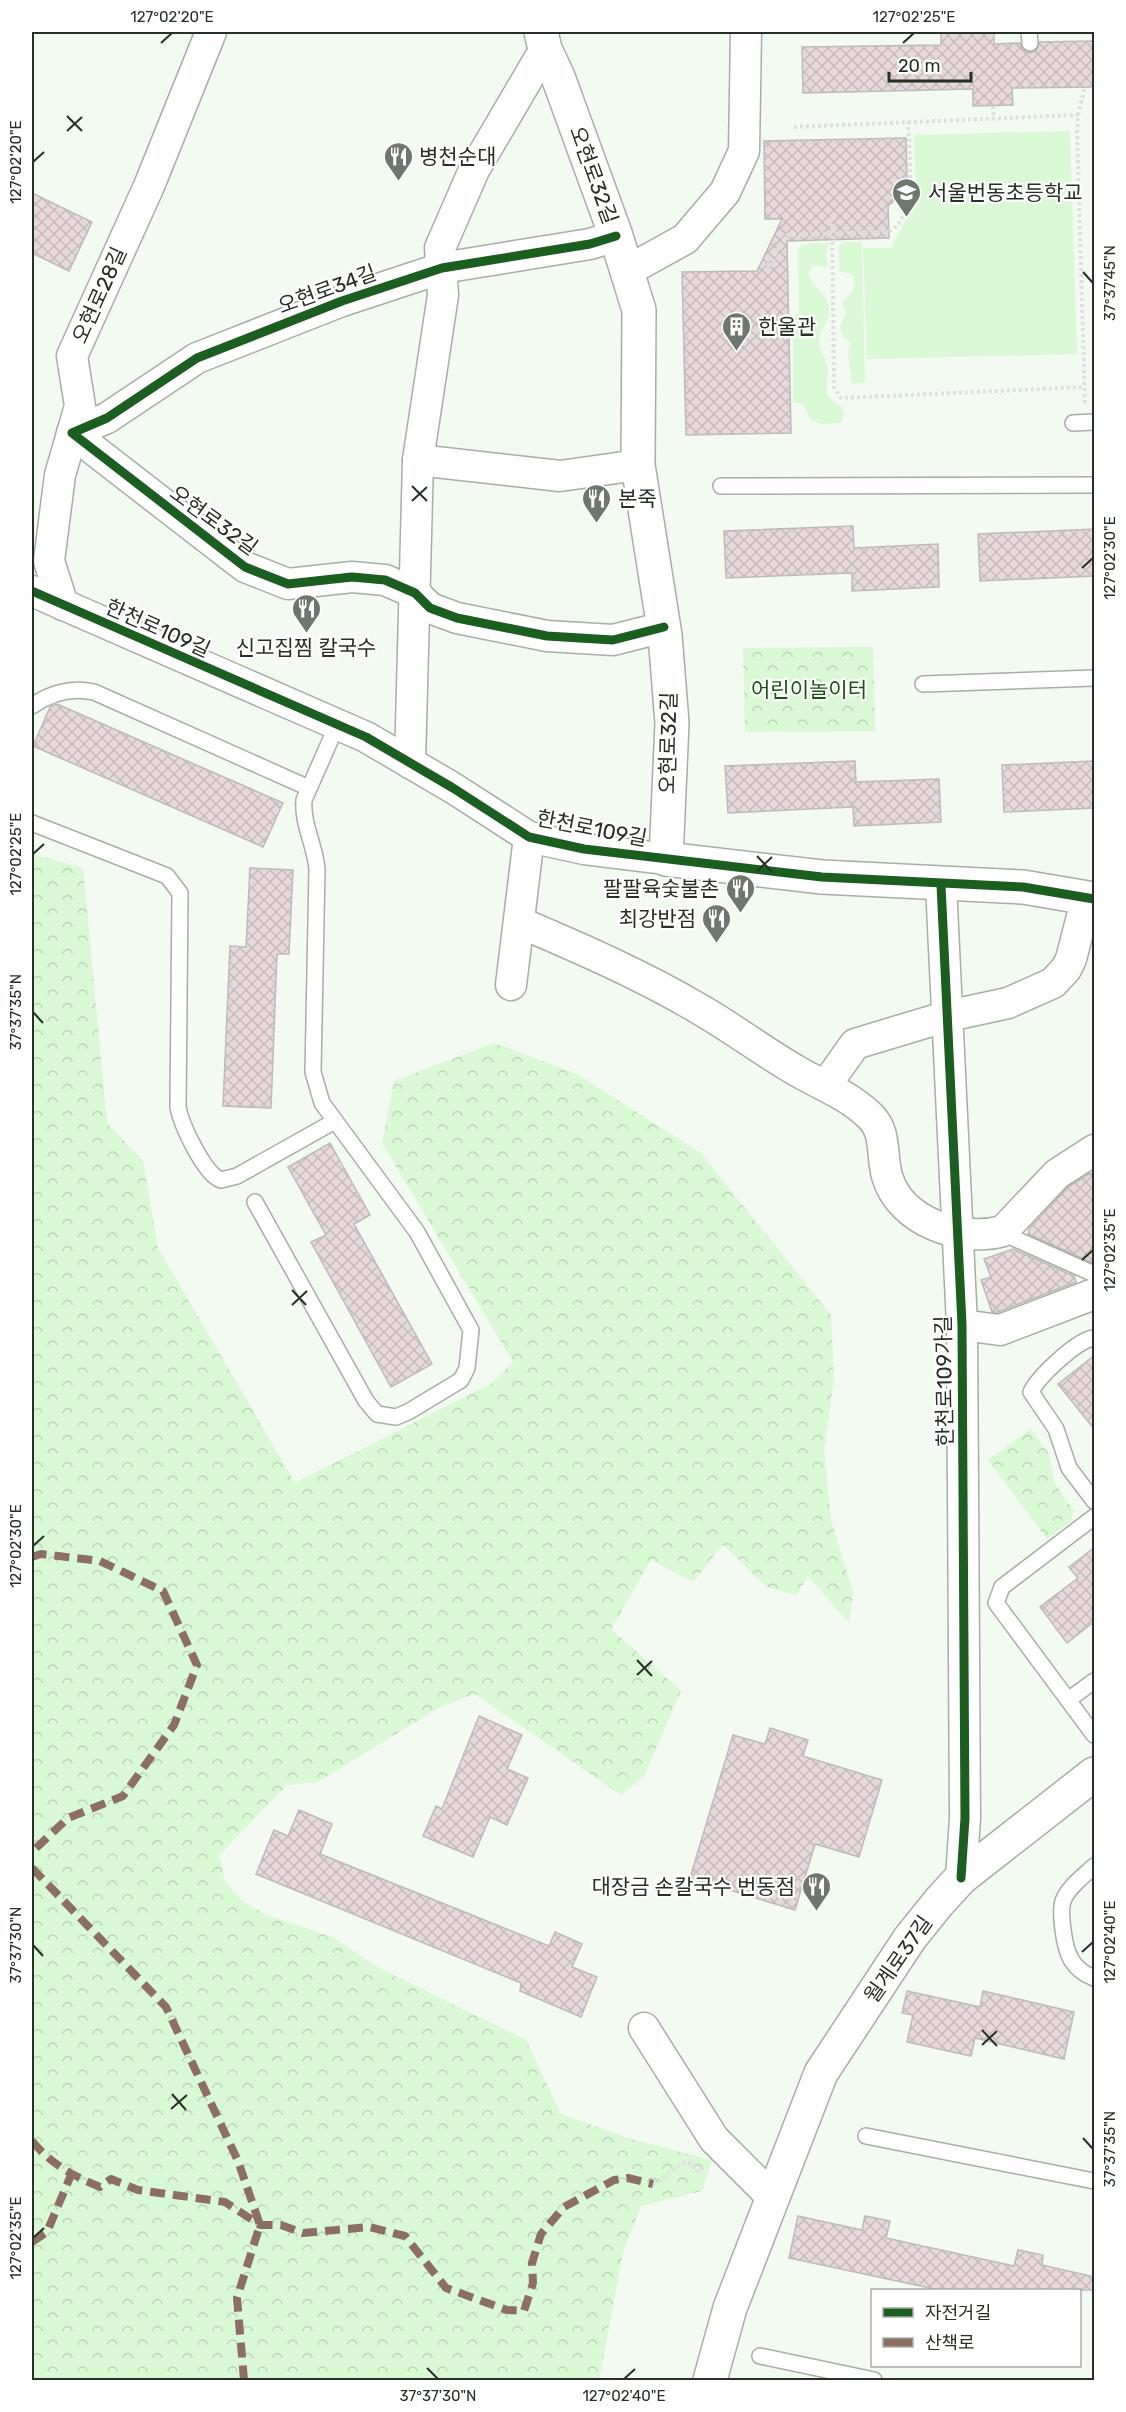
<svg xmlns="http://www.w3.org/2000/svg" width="1126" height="2412" font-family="Rubik,'Noto Sans KR',sans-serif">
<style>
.green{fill:#d9f8d4}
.forest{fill:url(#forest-crowns)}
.building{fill:url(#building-cross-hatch);stroke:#bdbab8;stroke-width:1.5}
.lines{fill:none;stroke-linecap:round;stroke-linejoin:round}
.service-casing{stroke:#a7aea6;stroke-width:18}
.minor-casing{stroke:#a7aea6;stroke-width:33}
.tertiary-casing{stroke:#a7aea6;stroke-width:36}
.path{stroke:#dde0dd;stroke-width:4;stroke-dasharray:3 3;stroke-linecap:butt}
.service{stroke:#fdfefd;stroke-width:15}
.minor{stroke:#fdfefd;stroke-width:30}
.tertiary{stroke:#fdfefd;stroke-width:33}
.quiet{stroke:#8d6e63;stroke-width:8;stroke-dasharray:15 8;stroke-linecap:butt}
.cycleway-casing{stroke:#fff;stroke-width:13}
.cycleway{stroke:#1b5e20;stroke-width:9}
.ticks{fill:none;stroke:#273026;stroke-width:2}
.labels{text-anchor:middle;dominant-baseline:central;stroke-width:4.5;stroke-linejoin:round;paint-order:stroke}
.poi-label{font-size:21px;fill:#273026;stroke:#fff;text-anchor:start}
.street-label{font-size:21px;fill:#273026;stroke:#fff}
.park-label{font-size:21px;fill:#17540c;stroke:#fff}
.neatline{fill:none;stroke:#273026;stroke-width:2}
.ticks-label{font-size:15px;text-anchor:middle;fill:#273026}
</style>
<defs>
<pattern id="forest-crowns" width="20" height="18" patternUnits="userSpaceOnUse" patternTransform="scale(1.5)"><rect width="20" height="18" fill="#d9f8d4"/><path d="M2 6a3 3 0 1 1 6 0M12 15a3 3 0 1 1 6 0" fill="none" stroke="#bad5b6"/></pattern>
<pattern id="building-cross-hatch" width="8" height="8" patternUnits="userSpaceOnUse" patternTransform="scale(1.5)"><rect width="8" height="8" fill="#e6d8db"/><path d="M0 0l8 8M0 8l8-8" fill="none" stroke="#c5babc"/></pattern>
</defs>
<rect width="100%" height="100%" fill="#f3faf1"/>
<g class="green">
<path d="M1070,131l7,223 -210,5 -4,-111h28l25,-47 -2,-66z"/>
<path d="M843,242h19l3,140 -13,2 -4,-31 3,-10 -7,-6 -4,-9 6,-15 -4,-10c8,-9 17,-16 10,-29l-13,-3v-24z"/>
<path d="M829,243l-3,11 2,11 -4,2 -11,-2 -5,9c4,15 19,18 21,35 1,11 -6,17 -9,26 -4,14 8,24 8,37 0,8 -4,15 0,23 3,6 8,9 14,12l2,7 -3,9 -19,1 -11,-3 -7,-16 -11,-3v-85l6,-4 -1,-63 5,-6z"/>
</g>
<g class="forest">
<path d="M873,647l2,84 -130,1 -2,-84z"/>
<path d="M32,854l51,14 24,255 36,38 15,87 137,235 197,-100 21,-21 -131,-219 12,-62 100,-38 83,31 124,79 130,162 3,64 -10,72 7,69 22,72 -4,31 -41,-47 -11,19 -30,-8 -44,-42 -30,37 -42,-22 -40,69 70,62 -37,85 -23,19 -146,-101 -35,13 -122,75 -31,3 -68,70 6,27 19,20 23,13 65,22 45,30 149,73 35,74 67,24 84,22 -10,31 -61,15 -18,46 -24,128h-567z"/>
<path d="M1031,1429l18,25 6,30 19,27 -4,11 -23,17 -59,-79z"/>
</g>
<g class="building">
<path d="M941,32h53v12l26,-1 2,6 8,4 6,-2 4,-9 55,-1v46l-83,1 1,17 -40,1v-17l-170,4 -1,-46 139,-2z"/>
<path d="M906,138l1,42 -6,14 -13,12 1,32 -102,3 4,192 -105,2 -4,-163 75,-1 25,-52h-17l-1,-78z"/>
<path d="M32,193l60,29 -23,49 -37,-18z"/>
<path d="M853,526l1,22 84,-4 1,43 -87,4v-18l-126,5 -2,-47z"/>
<path d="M1095,529v47l-115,5 -2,-47z"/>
<path d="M57,704l226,99 -20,44 -230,-101 17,-39z"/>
<path d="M855,761l1,21 83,-3 2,43 -87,4 -1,-19 -125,6 -3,-47z"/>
<path d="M1095,761v47l-91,4 -2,-47z"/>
<path d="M250,868l43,2 -4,84h-12l-6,154 -48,-2 7,-160 16,1z"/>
<path d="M330,1143l40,72 -16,9 78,140 -41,23 -80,-145 15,-7 -38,-68z"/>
<path d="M1090,1173l5,2v89l-67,-30 1,-5 39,-42z"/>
<path d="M1013,1249l61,27 2,6 -78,30h-6l-11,-32 10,-3 -7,-18z"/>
<path d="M1095,1355v75l-37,-46z"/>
<path d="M1095,1547v74l-28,22 -27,-36 38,-29 -9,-11z"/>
<path d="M479,1716l43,19 -15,34 21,9 -21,47 -17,-8 -17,40 -50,-21 13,-30 6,3z"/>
<path d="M770,1728l38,12 -5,16 79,24 -23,77 -44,-13 -20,66 -105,-32 43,-143 32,9z"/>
<path d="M299,1810l33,14 -12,30 229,92 6,-14 27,12 -10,23 25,10 -16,40 -61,-26 1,-8 -265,-109 18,-44 14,6z"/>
<path d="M907,1991l73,16 3,-16 91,21 -10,47 -89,-21 -4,18 -64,-14 6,-27 -11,-2z"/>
<path d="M798,2216l64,14 3,-14 25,5 -4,17 128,28 4,-16 25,5 -1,10 53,12v13h-156l-150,-32z"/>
</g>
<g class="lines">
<defs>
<g id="service">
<path d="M1029,32l1,11"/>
<path d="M1073,423l21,-1"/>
<path d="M721,486l373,-1"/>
<path d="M923,684l171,-6"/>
<path d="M32,706c18,-13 40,-19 62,-14l215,96"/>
<path d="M32,823l135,53 13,17 -2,214c3,17 26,67 43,73l16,-4 98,-55"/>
<path d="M255,1202l111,199 11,13 19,3 12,-5 53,-32 6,-12 4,-38 -54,-98 -95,-129 -9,-31 4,-203c-2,-24 -15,-45 -13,-69l33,-75"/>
<path d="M1000,1232l94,42"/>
<path d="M1094,1338c-16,1 -56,39 -63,54l25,37 13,39 25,33"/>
<path d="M1094,1517l-92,70 -6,16 98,132"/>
<path d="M1068,1700l26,-19"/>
<path d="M1094,1866c-10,10 -26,21 -31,35 -3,9 -1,20 0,29 3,23 8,39 31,48"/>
<path d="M866,2136l228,45"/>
<path d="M760,2356l114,24"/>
</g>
<g id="minor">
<path d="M616,236l-26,8 -148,24 -100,33 -145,57 -90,60 -35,15 173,134 43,17 64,-7 33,3 30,13 15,15 27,10 90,18 66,4 51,-13"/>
<path d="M627,271l58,-32 40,-47 19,-41 2,-119"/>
<path d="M418,460l142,16 78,-11"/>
<path d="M32,591l334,146 87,51 76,49 55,12 82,10"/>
<path d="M63,605l-14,-44 11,-86 20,-69 -8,-50 77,-170 62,-154"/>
<path d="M410,763l8,-303 25,-165 -3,-47 34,-78 71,-121"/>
<path d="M941,885l21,440 3,493 -4,60"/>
<path d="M521,923c61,26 123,53 180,87 33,19 63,42 96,61 26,15 51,24 73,45 17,16 11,39 17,60 13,45 73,67 116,55l54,-57 37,-24"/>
<path d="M511,985l18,-148"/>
<path d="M826,1085l29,-41 93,-28 60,-13 45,-20 13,-14 5,-10 16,-62"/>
<path d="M962,1325l38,5 94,-36"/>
<path d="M644,2028l70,111 59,59"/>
</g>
<g id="tertiary">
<path d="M541,32l4,17 13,28 58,159 23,74 -1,155 27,170 7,88 -6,136 156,18 201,10 71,12"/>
<path d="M710,2380l20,-72 91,-235 89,-135 29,-36 22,-24 133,-104"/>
</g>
</defs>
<use href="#service" class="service-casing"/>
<use href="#minor" class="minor-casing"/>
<use href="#tertiary" class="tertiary-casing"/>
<g class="path">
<path d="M993,106l1,13"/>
<path d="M794,127l284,-12"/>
<path d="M832,218l2,169 7,11 244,-11"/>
<path d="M765,271l22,-36 99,-3c33,-9 23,-84 22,-110"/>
<path d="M1085,403l-8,-271 1,-17 7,-28"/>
<path d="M653,2184c13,-6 19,-17 33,-22l8,3 3,6h4l1,-4"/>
</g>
<use href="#service" class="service"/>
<use href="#minor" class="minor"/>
<use href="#tertiary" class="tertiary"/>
<g class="quiet">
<path d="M32,1557l9,-3 59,7 63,30 34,74 -23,60 -51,71 -55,22 -36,34"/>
<path d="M32,1868l134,139 72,154 22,64 -23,73 7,82"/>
<path d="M32,2141c19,23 41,35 68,46l11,-8 27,11 87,12 35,23h21l22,8 66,-6 36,9 41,52 61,22 17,1 9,-28 -1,-20 9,-29 23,-27 50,-27 14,-2 25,6"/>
<path d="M32,2242l15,-10 24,-57"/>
</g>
<defs>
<g id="cycleway">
<path d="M616,236l-26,8 -148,24 -100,33 -145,57 -90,60 -35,15 173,134 43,17 64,-7 33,3 30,13 15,15 27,10 90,18 66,4 51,-13"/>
<path d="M32,591l334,146 87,51 76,49 55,12 238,28 201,10 71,12"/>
<path d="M941,885l21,440 3,493 -4,60"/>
</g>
</defs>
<use href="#cycleway" class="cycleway-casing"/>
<use href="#cycleway" class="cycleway"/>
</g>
<path class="ticks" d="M161,43l11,-10M903,43l11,-10M67,116l15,15M67,131l15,-14M33,162l11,-10M1083,272l10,11M412,486l15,15M412,501l15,-14M1082,568l11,-10M33,854l11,-10M757,856l15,16M757,871l15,-14M33,1012l10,11M1082,1260l11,-10M292,1290l14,15M292,1305l15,-14M33,1546l11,-10M637,1660l15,16M637,1675l15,-14M33,1945l10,11M1082,1952l11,-10M982,2030l15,16M982,2045l15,-14M172,2094l14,16M171,2109l16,-14M1083,2138l10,11M33,2238l11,-10M427,2368l11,11M624,2379l11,-10"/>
<defs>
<symbol id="restaurant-pin" viewBox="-11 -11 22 30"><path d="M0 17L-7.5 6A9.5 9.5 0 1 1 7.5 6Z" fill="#6e776d" stroke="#fff"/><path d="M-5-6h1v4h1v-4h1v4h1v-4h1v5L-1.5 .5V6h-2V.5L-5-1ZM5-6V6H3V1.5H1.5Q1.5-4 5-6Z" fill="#fff"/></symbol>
<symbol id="school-pin" viewBox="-11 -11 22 30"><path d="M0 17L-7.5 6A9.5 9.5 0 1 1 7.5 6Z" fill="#6e776d" stroke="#fff"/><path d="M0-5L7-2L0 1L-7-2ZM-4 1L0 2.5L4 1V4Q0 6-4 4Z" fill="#fff"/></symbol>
<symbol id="building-pin" viewBox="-11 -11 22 30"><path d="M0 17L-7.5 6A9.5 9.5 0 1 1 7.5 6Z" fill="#6e776d" stroke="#fff"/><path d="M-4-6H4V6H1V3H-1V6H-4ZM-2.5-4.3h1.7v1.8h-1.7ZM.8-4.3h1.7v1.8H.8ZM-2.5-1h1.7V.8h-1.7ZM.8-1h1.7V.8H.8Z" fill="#fff"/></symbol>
</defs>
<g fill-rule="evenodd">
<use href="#restaurant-pin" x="382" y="140" width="33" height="45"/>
<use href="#school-pin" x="890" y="176" width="33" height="45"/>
<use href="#building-pin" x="720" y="310" width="33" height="45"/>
<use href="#restaurant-pin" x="580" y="482" width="33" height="45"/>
<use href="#restaurant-pin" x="290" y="592" width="33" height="45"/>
<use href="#restaurant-pin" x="724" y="872" width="33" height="45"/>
<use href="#restaurant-pin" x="700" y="902" width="33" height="45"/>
<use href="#restaurant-pin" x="800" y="1870" width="33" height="45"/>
</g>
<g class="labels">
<g class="poi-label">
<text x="419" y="156">병천순대</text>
<text x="928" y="192">서울번동초등학교</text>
<text x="758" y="326">한울관</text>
<text x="618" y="498">본죽</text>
<text x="306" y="647" text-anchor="middle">신고집찜 칼국수</text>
<text x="719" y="888" text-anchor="end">팔팔육숯불촌</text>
<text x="696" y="918" text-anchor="end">최강반점</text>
<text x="795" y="1886" text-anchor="end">대장금 손칼국수 번동점</text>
</g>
<g class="street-label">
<text transform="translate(594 175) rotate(70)">오현로32길</text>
<text transform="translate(327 289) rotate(-20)">오현로34길</text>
<text transform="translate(99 295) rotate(-66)">오현로28길</text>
<text transform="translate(214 520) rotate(36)">오현로32길</text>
<text transform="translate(158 628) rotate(24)">한천로109길</text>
<text transform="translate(668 743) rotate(-89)">오현로32길</text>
<text transform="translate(592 828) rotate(11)">한천로109길</text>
<text transform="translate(944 1381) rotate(-91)">한천로109가길</text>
<text transform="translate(898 1959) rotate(-55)">월계로37길</text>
</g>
<g class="park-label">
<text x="809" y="689">어린이놀이터</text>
</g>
</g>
<rect width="1126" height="2412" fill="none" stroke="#ffffff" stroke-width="66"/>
<rect x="871" y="2289" width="210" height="78" fill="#ffffff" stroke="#a9aca8" stroke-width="1.5"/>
<rect x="883" y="2308" width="30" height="9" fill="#1b5e20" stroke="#a9aca8" stroke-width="1.5"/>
<text x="925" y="2319" font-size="18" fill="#273026">자전거길</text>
<rect x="883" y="2338" width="30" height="9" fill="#8d6e63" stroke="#a9aca8" stroke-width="1.5"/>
<text x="925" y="2349" font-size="18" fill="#273026">산책로</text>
<path d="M889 72v9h82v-9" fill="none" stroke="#273026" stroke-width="3"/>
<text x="898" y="72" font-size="18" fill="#273026" stroke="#ffffff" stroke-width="4.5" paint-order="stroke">20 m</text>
<rect x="33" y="33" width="1060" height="2346" class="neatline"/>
<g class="ticks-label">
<text x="172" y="22">127°02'20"E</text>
<text x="914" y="22">127°02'25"E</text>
<text transform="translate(16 162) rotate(-90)" y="5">127°02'20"E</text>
<text transform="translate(1110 283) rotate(-90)" y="5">37°37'45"N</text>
<text transform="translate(1110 558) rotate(-90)" y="5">127°02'30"E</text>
<text transform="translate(16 854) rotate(-90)" y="5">127°02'25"E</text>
<text transform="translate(16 1012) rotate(-90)" y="5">37°37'35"N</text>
<text transform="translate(1110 1250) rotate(-90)" y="5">127°02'35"E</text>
<text transform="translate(16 1546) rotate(-90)" y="5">127°02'30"E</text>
<text transform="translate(1110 1942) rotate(-90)" y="5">127°02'40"E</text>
<text transform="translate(16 1945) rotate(-90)" y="5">37°37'30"N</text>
<text transform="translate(1110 2149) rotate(-90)" y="5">37°37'35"N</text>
<text transform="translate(16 2238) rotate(-90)" y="5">127°02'35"E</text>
<text x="438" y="2401">37°37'30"N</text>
<text x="624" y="2401">127°02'40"E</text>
</g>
</svg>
